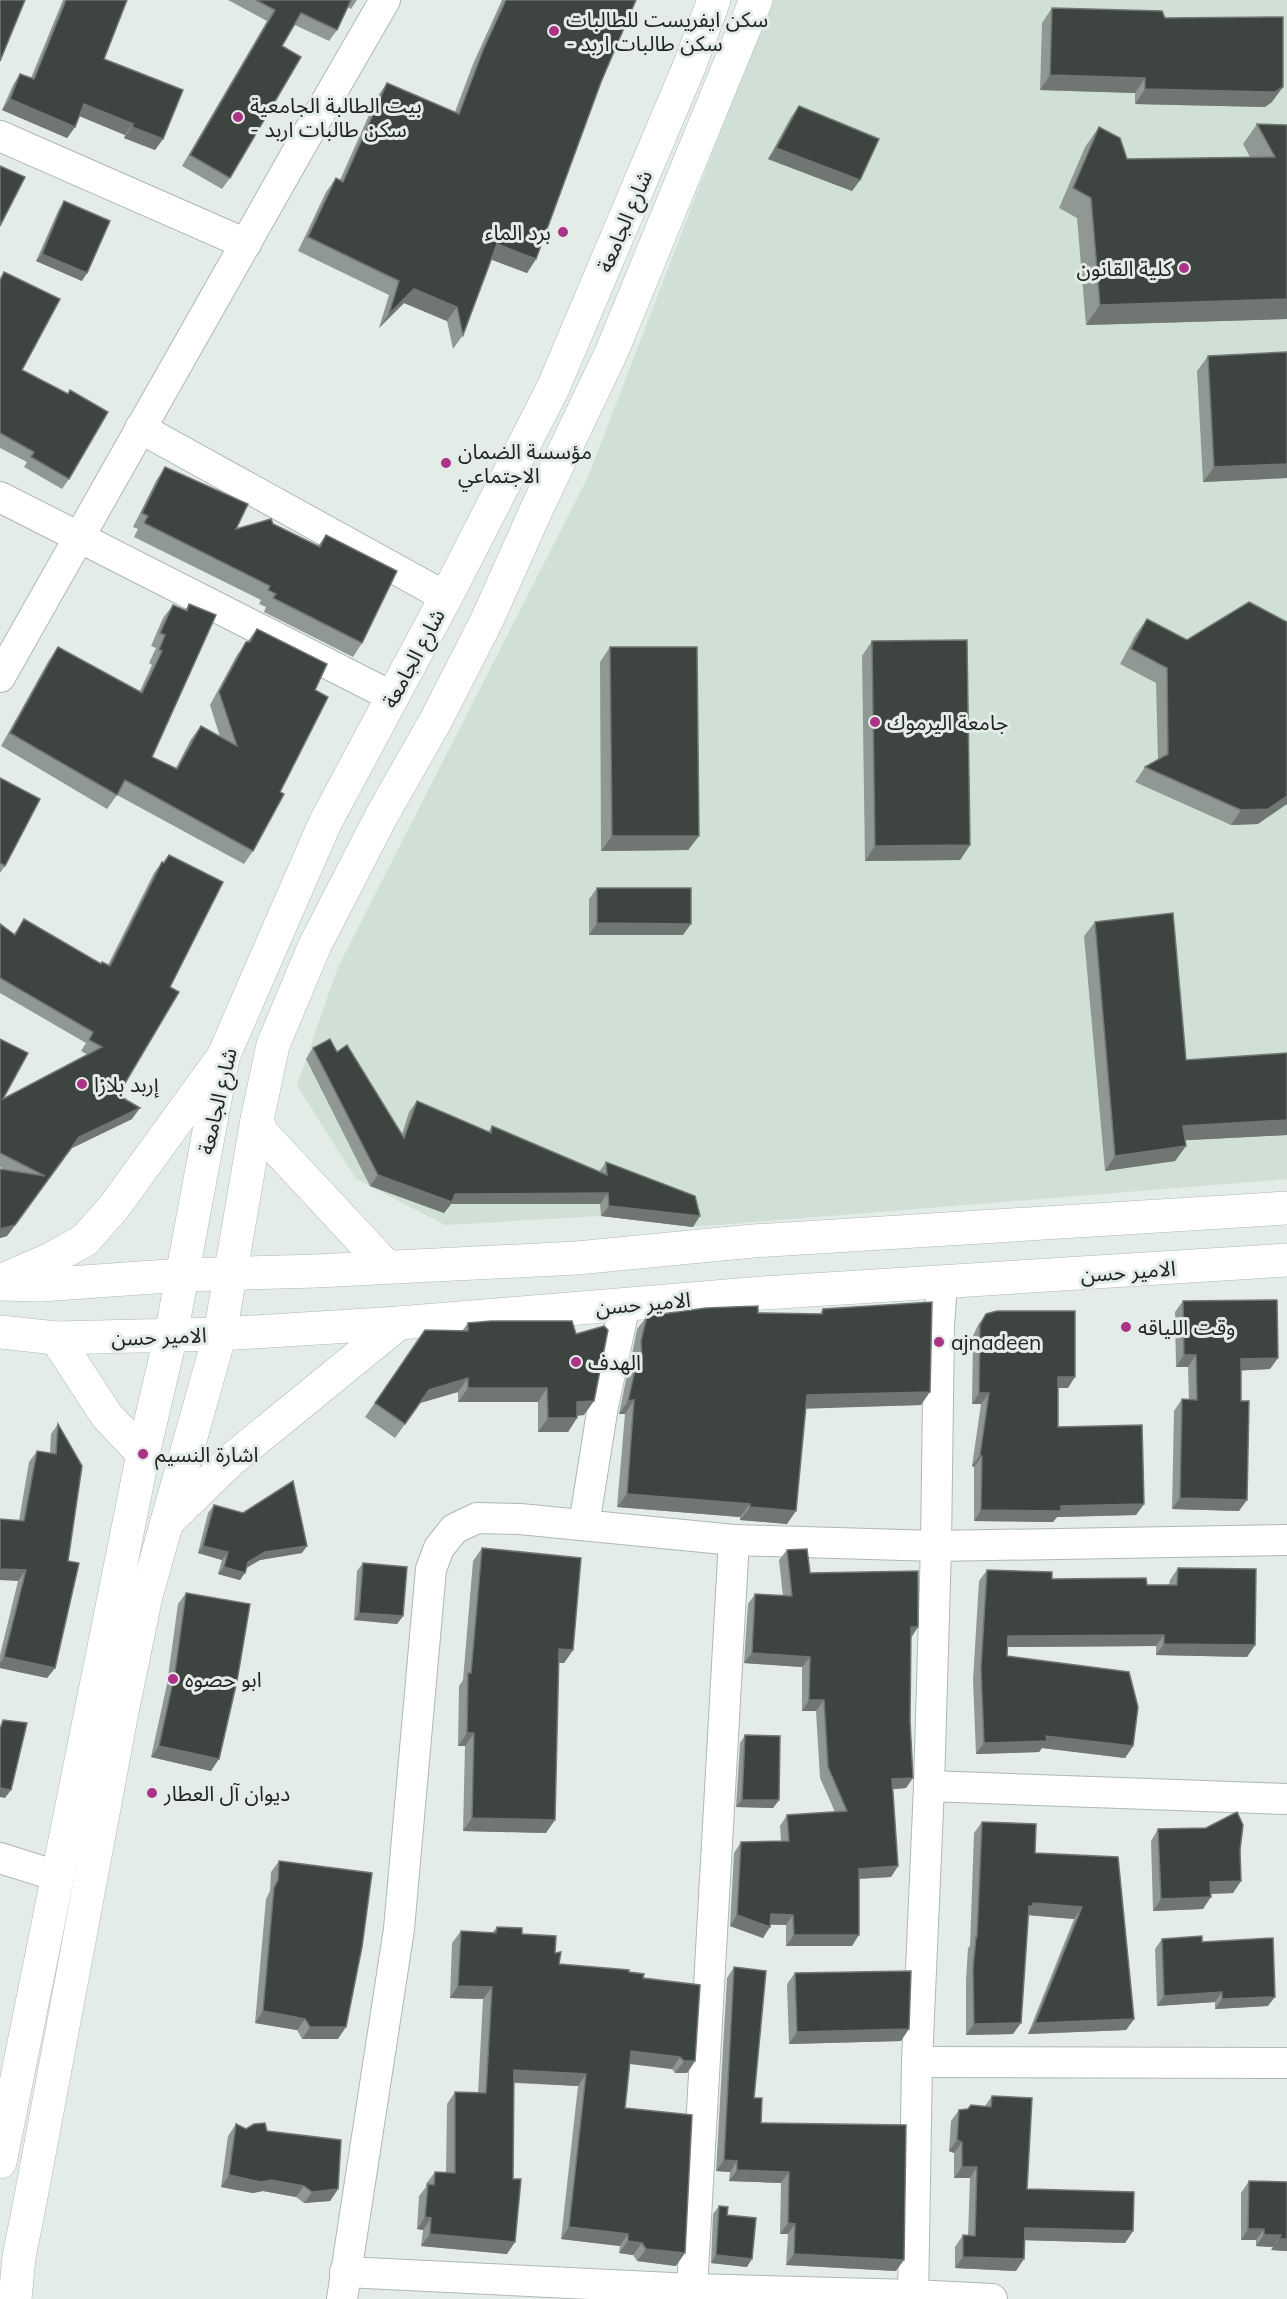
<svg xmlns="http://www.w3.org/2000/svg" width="1287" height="2299" font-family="Mulish,'Noto Sans Arabic',sans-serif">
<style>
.built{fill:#d0e0d7}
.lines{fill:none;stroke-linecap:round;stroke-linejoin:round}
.minor-casing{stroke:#afb8b3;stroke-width:32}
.secondary-casing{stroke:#afb8b3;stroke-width:34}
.primary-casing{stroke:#afb8b3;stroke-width:34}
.minor{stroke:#fff;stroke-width:30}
.secondary{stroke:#fff;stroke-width:33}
.primary{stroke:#fff;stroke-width:33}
.wall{fill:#909894}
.shaded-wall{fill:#707773}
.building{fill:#3e4541;stroke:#707773;stroke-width:1.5}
.poi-dot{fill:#ab3287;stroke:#e3ece7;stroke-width:2}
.labels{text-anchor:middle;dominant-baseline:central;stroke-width:6;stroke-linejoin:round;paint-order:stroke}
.poi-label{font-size:21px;fill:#202422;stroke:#e3ece7;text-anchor:start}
.street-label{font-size:21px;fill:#202422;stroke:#e3ece7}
</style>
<rect width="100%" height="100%" fill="#e3ece7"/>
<path class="built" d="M771,0h516v1179l-594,48 -92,-11 -156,9 -89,-46 -59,-94 41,-118 250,-490z"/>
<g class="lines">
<defs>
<g id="minor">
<path d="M0,136l246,108"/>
<path d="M140,428l306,169"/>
<path d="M0,497l393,200"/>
<path d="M0,677l303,-535 82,-142"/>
<path d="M584,1525l19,-119 22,-102"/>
<path d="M929,1786l358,13"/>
<path d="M0,1858l57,18"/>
<path d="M917,2062l370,1"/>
<path d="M345,2272l347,17 221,6 79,4"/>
<path d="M692,2289l42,-749"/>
<path d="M342,2299l57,-370 32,-360 8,-21 15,-19 23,-11 43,1 214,21 202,6 351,-6"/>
<path d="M913,2299l4,-237 12,-276 7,-240 3,-221 3,-41"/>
</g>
<g id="secondary">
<path d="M0,2162l143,-708 28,-119 52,-278 102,-234 121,-226 107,-209 136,-321 25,-67"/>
<path d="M15,2299l4,-42 11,-55 92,-490 24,-116 74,-262 37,-214 16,-75 42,-100 67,-130 54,-95 51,-100 51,-114 74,-155 144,-351"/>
</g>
<g id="primary">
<path d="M257,1120l5,13 124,133"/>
<path d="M5,1279l48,-21 32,-18 29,-33 109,-150"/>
<path d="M0,1284l41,1 141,-10 134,-4 261,-13 176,-17 534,-33"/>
<path d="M0,1332l56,6 164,-4 179,-11 364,-30 524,-33"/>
<path d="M56,1338l51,78 36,38"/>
<path d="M167,1522l64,-62 168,-137"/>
</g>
</defs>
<use href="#minor" class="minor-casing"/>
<use href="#secondary" class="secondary-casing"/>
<use href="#primary" class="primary-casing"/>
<use href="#minor" class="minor"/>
<use href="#secondary" class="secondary"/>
<use href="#primary" class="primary"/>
</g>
<g class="wall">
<path d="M63,0h64l-23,59 59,80 -8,11 -31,-12 1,-3 -46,-19 -4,11 -8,11 -65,-28 11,-25 7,-11 11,4z"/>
<path d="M228,0h129l-6,9 -4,-2 -10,23 -8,11 -34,-16 -13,21 -52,132 -8,11 -40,-23 85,-145z"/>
<path d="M502,0h134l-35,82 -65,177 -9,14 -36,-14 -28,76 -10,14 -6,-28 -43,-18 -25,25 10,-33 -91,-44 28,-59 10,-14 4,2 37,-83 10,-14 68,29 18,-48z"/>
<path d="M1052,8l113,10 107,84 -7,5 -130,-3v-11l-95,-3 2,-67z"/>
<path d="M799,106l61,74 -8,11 -84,-32 23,-42z"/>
<path d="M1257,124l30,1v194l-201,6 -9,-107 -18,-10 26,-61 14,-20 28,32 123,-2 -7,-13z"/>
<path d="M64,201l18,80 -46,-20 23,-52z"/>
<path d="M4,272l18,98 47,109 -7,10 -38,-22 3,-5 -27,-14v-170z"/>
<path d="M1287,352v126l-84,4 -6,-111 11,-15z"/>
<path d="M165,467l71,62 37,-5 45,22 8,-11 36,108 -9,14 -89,-45 2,-5 -7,-3 2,-4 -127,-63 4,-8 -5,-2 23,-46z"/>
<path d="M189,604l-37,153 24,11 15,-29 10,-13 19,11 -10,-32 27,-50 20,-26 58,61 -35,102 -27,59 -9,13 -127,-69 -10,14 -106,-63 48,-86 9,-13 82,44 12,-26 -3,-2 7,-15 -5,-2 12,-28 10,-13 12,5z"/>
<path d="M1147,619l111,205 -27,1 -96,-43 10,-15 13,-7 -2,-77 -36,-19 16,-30z"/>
<path d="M872,641l98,204 -10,15 -95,1 -3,-205z"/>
<path d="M610,647l89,189 -11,14 -87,1 -1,-189z"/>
<path d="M0,778l5,88 -5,7z"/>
<path d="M169,855l1,132 -52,108 14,24 -60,29 -65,88 -7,2v-69l5,1 -5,-3v-128l3,60 85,-44 -7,-4 5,-8 -86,-50v-69l14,10 10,-15 77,45 7,1 46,-92 8,-11 1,1z"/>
<path d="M597,888l86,47h-94v-36z"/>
<path d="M1095,922l91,138 101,-7v82l-102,5 1,6 -11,15 -70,10 -21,-235z"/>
<path d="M313,1048l24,4 65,82 7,-22 8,-11 71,31 4,-6 107,46 7,-10 87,65 -92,-11 -1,-12h-149l-7,9 -74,-27 -64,-127z"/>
<path d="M1183,1301l87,68 -29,1 -2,141 -67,-2 2,-98 8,-12 7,1 -1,-33h-12l-1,-55z"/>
<path d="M823,1309l98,96 -116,3 -18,116 -47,-4v-3l-123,-10 8,-93h-6l9,-44 4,-5v-11l5,-25 10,-13 111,-3 62,1z"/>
<path d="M986,1314l82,74h-10v39l86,77 -8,11 -79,2 -4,5 -79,-1v-54l-2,-1 9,-62h-9l1,-68 5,-11z"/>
<path d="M468,1323l116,92 -7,1 -9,16h-30v-30h-80v-10l-38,11 -25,35 -30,-21 60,-87 37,1z"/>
<path d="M58,1424l10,137 -13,107 -8,10 -47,-10v-13l18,-74 1,-60 10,-59 8,-11 13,2 1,-19z"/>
<path d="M214,1505l88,48 -42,7 -13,7 -7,13 -22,-6 4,-14 -24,-7 10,-40z"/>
<path d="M482,1548l91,102 -9,13h-5l-13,170 -83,-2 2,-85h-7l1,-60 4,-6 10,-119z"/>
<path d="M787,1550l23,23 101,65 -5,150 -14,1 6,77 -7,11 -32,2 -7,67h-66v-21h-16l-7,13 -33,-12 4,-73 7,-11 40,-1 -1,-15 7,-11 48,-3 -15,-34 -4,-67h-14v-44l-58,-4 4,-59 7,-10 28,2 -4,-36z"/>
<path d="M363,1563l40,53 -6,8 -43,-4 3,-49z"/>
<path d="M1178,1568l77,77 -8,12 -91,-2v-9l-148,1 -1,9 126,90 -8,12 -83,-10 -3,4 -63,2 -3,-74 6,-99 8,-11 65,9 95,6h22l1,-5z"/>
<path d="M186,1593l25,178 -60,-14 16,-73 11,-80z"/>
<path d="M745,1735l34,65 -6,8 -37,-1 4,-64z"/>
<path d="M982,1822l53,31 83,4 16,162 -8,11 -98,4 46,-115 -46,-4 -15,119 -47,1v-55l2,-32 2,-2 4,-113z"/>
<path d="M1158,1829l82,21 1,31 -8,12 -22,1 -8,15 -50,2 -2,-70z"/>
<path d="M279,1861l59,178h-36l-5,-9 -42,-7 11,-124 4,-8 1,-19z"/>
<path d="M497,1927l25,7 33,19 4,11 70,8 14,6 52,83 -8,12h-12l-3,-4 -42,-5 -5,44 51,158 -39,-5 -4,-6 -14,-2 1,-7 -59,-7 17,-153 -64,-3 -7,171 -86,-8 2,-16 -6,-1 2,-33 7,-9v-3l9,-12 11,1 1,-69 8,-12 23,1 5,-94 -33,-1 2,-55 9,-12 31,2z"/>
<path d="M1162,1939l40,3 66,64 -53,3v-7l-58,4 -2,-57z"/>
<path d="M734,1967l20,131 7,25 135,148 -110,-6 2,-31h-8l1,-51 -52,-2 1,-9 -14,-1 11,-193z"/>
<path d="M795,1973l106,68 -112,3 -2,-60z"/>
<path d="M992,2096l35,93 106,42 -8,12 -100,-3 -9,31 -61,-3v-21l8,-12 5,1 2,-58h-16v-25l-5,-2 2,-30 8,-11 26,-4z"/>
<path d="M236,2124l10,5 21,2 71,58 -8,12 -26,2 -8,-6 -33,-6 -10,2 -32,-6 7,-51z"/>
<path d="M1249,2181l38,1v69l-16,-1 2,-3 -17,-1v-6h-15v-47z"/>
<path d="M719,2206l28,61 -36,-4 2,-49z"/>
</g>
<g class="shaded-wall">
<path d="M1050,75l95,3 -10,15 -95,-3z"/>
<path d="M1283,87l-11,15 -7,5 -130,-3 10,-15z"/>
<path d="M10,99l65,28 -8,11 -65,-28z"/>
<path d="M84,104l49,20 -8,11 -48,-20z"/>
<path d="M132,127l31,12 -8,11 -31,-12z"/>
<path d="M776,148l84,32 -8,11 -84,-32z"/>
<path d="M497,244l39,15 -9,14 -40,-15z"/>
<path d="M42,254l45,19 -5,8 -46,-20z"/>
<path d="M414,289l43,18 -10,14 -43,-18 -25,25 10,-14z"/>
<path d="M1287,299v20l-201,6 14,-20z"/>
<path d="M1287,464v14l-84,4 11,-15z"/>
<path d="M1287,796v8l-29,20 -27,1 10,-15z"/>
<path d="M612,836h87l-11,14 -87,1z"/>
<path d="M970,845l-10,15 -95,1 10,-15z"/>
<path d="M597,923l94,1 -8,11h-94z"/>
<path d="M140,1108l-8,11 -60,29 -65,88 -7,2v-9l79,-92z"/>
<path d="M1287,1120v15l-114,6 10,-15z"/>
<path d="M1186,1146l-11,15 -70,10 10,-15z"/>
<path d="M378,1175l77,19 153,-1 -8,11h-149l-7,9 -74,-27z"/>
<path d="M609,1206l91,10 -7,11 -92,-11z"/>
<path d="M1184,1355h12l-8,12h-12z"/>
<path d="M1278,1358l-8,11 -37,2 8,-12z"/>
<path d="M1058,1377h17l-7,11h-17z"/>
<path d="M468,1378l-10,14 -38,11 9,-13z"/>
<path d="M468,1388h79l-9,14h-80z"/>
<path d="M930,1392l-9,13 -124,4 10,-14z"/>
<path d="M979,1393h10l-8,11h-9z"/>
<path d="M634,1400l-9,14h-6l9,-13z"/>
<path d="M594,1401l-10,14 -16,1 9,-14z"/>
<path d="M548,1418h29l-9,14h-30z"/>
<path d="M980,1455l2,1 -8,11 -2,-1z"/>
<path d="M627,1494l123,10 -10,13 -123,-10z"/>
<path d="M1180,1498l67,2 -8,11 -67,-2z"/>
<path d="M1144,1504l-8,11 -79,2 -4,5 -79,-1 7,-11 80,-4z"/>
<path d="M750,1507l46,4 -9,13 -47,-4z"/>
<path d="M203,1546l25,6 -6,8 -24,-7z"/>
<path d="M307,1546l-5,7 -42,7 -17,10 5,-8 17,-10z"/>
<path d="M224,1567l21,6 -5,7 -22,-6z"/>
<path d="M0,1569l26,1 -8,11 -18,-1z"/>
<path d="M359,1613l44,3 -6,8 -43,-4z"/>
<path d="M911,1627h7l-7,11z"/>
<path d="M1164,1635l-8,11 -156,1 8,-11z"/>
<path d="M1164,1644l91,1 -8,12 -91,-2z"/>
<path d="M559,1649l14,1 -9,13 -14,-1z"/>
<path d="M752,1653l58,4 -8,10 -58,-4z"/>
<path d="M4,1657l51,11 -8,10 -47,-10v-5z"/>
<path d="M809,1700h15l-8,11h-14z"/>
<path d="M467,1733h7l-9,13h-7z"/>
<path d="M1046,1736l87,10 -8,12 -83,-10 -3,4 -63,2 8,-11z"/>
<path d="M159,1746l60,13 -8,12 -60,-14z"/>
<path d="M913,1778l-7,10 -22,2 8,-11z"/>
<path d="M0,1788l11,2 -6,8 -5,-1z"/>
<path d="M742,1800h37l-6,8 -37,-1z"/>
<path d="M472,1818l83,2 -9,13 -83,-2z"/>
<path d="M898,1866l-7,11 -40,2 8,-10z"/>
<path d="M1241,1881l-8,12 -31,1 8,-12z"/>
<path d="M1211,1897l-8,12 -50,2 8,-12z"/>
<path d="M1033,1903l49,4 -8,12 -47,-4 2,-9z"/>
<path d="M771,1914l22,1 -7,10 -22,-1z"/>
<path d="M737,1915l33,12 -7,11 -33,-12z"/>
<path d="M794,1935h65l-7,11h-66z"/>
<path d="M458,1986l34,1 -9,12 -33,-1z"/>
<path d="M1222,1992l-7,10 -58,4 7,-10z"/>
<path d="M1275,1997l-7,9 -53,3 7,-10z"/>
<path d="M263,2011l42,8 -8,11 -42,-7z"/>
<path d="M1134,2019l-8,11 -98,4 7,-11z"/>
<path d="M1021,2023l-8,11 -47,1 8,-11z"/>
<path d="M310,2027h36l-8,12h-36z"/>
<path d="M909,2029l-8,12 -112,3 8,-12z"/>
<path d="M631,2051l49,6 -8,12 -49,-6z"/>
<path d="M684,2061h11l-8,12h-12z"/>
<path d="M514,2070l72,4 -8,12 -72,-4z"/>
<path d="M957,2140l5,2 -8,11 -5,-2z"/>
<path d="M724,2160l13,1 -7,11 -14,-1z"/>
<path d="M962,2167h15l-7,11h-16z"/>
<path d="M737,2170l52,2 -8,11 -52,-2z"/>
<path d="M229,2175l42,5 33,6 -8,11 -33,-6 -10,2 -32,-6z"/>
<path d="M338,2189l-8,12 -26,2 8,-11z"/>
<path d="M425,2217l6,1 -8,12 -6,-1z"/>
<path d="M788,2223l7,1 -7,10h-8z"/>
<path d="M569,2227l59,7 -8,12 -59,-7z"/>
<path d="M1025,2228l108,3 -8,12 -108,-3z"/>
<path d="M1248,2229h16l-8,11h-15z"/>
<path d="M430,2234l85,8 -8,12 -86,-8z"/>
<path d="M1264,2235h17l-8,12 -17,-1z"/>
<path d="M1279,2239h8v12l-16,-1z"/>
<path d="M628,2241l14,2 -9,12 -14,-2z"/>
<path d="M646,2249l39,4 -9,13 -39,-5z"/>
<path d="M794,2254l110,6 -8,11 -110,-6z"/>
<path d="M716,2255l36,4 -5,8 -36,-4z"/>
<path d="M963,2257l61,2 -8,12 -61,-3z"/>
</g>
<g class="building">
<path d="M0,0h25l-25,61z"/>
<path d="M66,0h61l-23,59 79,31 -20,49 -31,-12 1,-3 -49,-20 -9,23 -65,-28 10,-25 14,5z"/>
<path d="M256,0h95l-14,30 -36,-17 -19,33 19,11 -71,121 -40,-23 85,-145z"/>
<path d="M506,0h130l-35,82 -65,177 -39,-15 -34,91 -6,-28 -43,-18 -25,25 10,-33 -91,-44 28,-59 7,4 44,-99 72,31 24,-64z"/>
<path d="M1052,8l110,3 3,7 118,-1v70l-8,5 -130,-3v-11l-95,-3z"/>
<path d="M799,106l80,33 -19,41 -84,-32z"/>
<path d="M1257,124l30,1v174l-187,6 -9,-107 -18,-10 26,-61 21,11 7,21 148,-2z"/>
<path d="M0,166l25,11 -25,49z"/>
<path d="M64,201l46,20 -23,52 -45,-19z"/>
<path d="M4,272l56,27 -38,71 46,24 2,-4 38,22 -39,67 -38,-22 3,-5 -34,-19v-152z"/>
<path d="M1287,352v112l-73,3 -6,-111z"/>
<path d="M165,467l83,37 -12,25 35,-10 2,5 47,23 6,-12 71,36 -35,72 -89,-45 3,-4 -8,-4 2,-4 -126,-63 4,-7 -6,-3z"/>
<path d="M1249,602l38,20v174l-19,13 -27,1 -96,-43 23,-13 -1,-86 -36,-19 16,-30 40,21z"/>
<path d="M189,604l27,11 -64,142 25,12 24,-43 36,20 -18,-54 27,-50h4l7,-13 70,35 -12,26 13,7 -48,95 4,2 -31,57 -128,-71 -8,15 -107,-62 48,-86 84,46 20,-42 -3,-1 6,-15 -5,-2 13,-28 14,6z"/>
<path d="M967,640l3,205 -95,1 -3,-205z"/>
<path d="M610,647h87l2,189h-87z"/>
<path d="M0,778l40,21 -35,67 -5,-3z"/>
<path d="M169,855l54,27 -53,105 9,5 -61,103 22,13 -61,29 -64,88 -15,4v-60l45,7 -45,-23v-114l28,14 -25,46 99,-52 -13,-7 4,-8 -93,-54v-54l15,11 9,-16 77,45 1,-2 8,4 52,-104 2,1z"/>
<path d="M597,888h94v36l-94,-1z"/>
<path d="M1173,913l13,147 101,-7v67l-104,6 3,20 -71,10 -20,-234z"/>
<path d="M330,1039l7,13 10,-7 57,93 13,-37 74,32 1,-7 115,49 -1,-13 89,34 5,20 -91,-10 -1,-13 -153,1 -3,8 -74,-27 -65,-127z"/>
<path d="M1277,1300l1,58 -37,1v42h8l-2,99 -67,-2 2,-99 15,1 -1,-45h-12l-1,-54z"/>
<path d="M932,1302l-2,90 -123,3 -11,116 -46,-4v-3l-123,-10 7,-94 -6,1 10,-44 4,3 -1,-19 6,-25 59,-8 52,-2v7l64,1 1,-5z"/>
<path d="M997,1311h78v66h-17v50l84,-2 2,79 -83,2v5l-80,-1 1,-54 -2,-1 9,-62h-10l1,-68 6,-11z"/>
<path d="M491,1321h81l4,13 28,-8 4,4 -14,71 -17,1v16h-29l-1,-30h-79v-10l-39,12 -24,34 -30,-21 50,-73 43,1v-8z"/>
<path d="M58,1424l24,42 -14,95 11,2 -24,105 -51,-11 22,-87 -26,-1v-50l24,2 13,-70 19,3z"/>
<path d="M293,1481l14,65 -42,6 -17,10 -3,11 -21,-6 4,-15 -25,-6 11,-41 29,8z"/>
<path d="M482,1548l99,10 -8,92 -14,-1 -4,171 -83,-2 2,-85h-7l1,-60h3z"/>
<path d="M807,1549l3,24 108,-2v56h-7l-1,94 3,57 -21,1 6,87 -39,3v66h-65l-1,-20 -22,-1 -1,13 -33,-12 4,-73 48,-1 -2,-26 60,-4 -19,-44 -4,-67h-15l1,-43 -58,-4 3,-59 37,2 -5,-46z"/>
<path d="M363,1563l44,4 -4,49 -44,-3z"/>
<path d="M1178,1568l78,1 -1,76 -91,-1v-9l-156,1 -1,20 122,16 9,35 -5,39 -87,-10 1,5 -63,2 -3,-75 6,-98 65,2v7l94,-1 1,7h30z"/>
<path d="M186,1593l64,11 -13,77 -18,78 -60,-13 16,-74z"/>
<path d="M3,1720l24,3 -16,67 -11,-2v-59z"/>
<path d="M745,1735l35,1 -1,64h-37z"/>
<path d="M1237,1812l6,13 -3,25 1,31 -31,1 1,15 -50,2 -3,-70 48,-1z"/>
<path d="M982,1822l54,2 -1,29 83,4 16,162 -99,4 47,-116 -49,-4v3h-4l-8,117 -47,1 -1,-55 3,-32h1z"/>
<path d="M279,1861l93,12 -10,74 -16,80h-36l-5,-8 -42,-8 11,-123 4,-8z"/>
<path d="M497,1927l25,1v6l34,2 -1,17 6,-1 -2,12 70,6v2l15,2 -1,4 57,7 -5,76h-11l-4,-4 -49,-6 -6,57 67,7 -7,138 -39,-4 -4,-6 -14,-2v-7l-59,-7 17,-153 -72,-4 -1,109h8l-6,63 -85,-8 1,-16 -6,-1 3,-33 6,1 1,-13 20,1v-81l31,1 6,-106 -34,-1 3,-55 35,2z"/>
<path d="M1202,1936v6l71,-4 2,59 -53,2v-7l-58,4 -2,-57z"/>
<path d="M734,1967l32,4 -12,127h8l-1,25 145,2 -2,135 -110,-6 1,-30 -7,-1 1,-51 -52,-2v-9l-13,-1z"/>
<path d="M911,1971l-2,58 -112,3 -2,-59z"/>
<path d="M992,2096l40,2 -5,91 107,3 -1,39 -108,-3 -1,31 -61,-2v-22l12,1 2,-69h-15v-25l-5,-2 2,-30 9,-1 3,-4 20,2z"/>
<path d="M265,2123l2,8 74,9 -3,49 -26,3 -8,-6 -33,-6 -10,2 -32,-7 7,-51 10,5 8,-5z"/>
<path d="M1249,2181l38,1v57h-8l2,-4h-17v-6h-16z"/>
<path d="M719,2206l9,1 -1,8 29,3 -4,41 -36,-4z"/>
</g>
<g class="poi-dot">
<circle cx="554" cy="31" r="6"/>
<circle cx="238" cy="117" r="6"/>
<circle cx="563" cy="232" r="6"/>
<circle cx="1184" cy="268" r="6"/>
<circle cx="446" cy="463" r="6"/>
<circle cx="875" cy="722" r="6"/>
<circle cx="82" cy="1084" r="6"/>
<circle cx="1126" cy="1327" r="6"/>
<circle cx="939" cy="1342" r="6"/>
<circle cx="576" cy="1362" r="6"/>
<circle cx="143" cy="1454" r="6"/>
<circle cx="173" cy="1679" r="6"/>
<circle cx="152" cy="1793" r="6"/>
</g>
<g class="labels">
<g class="poi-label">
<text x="566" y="19">سكن ايفريست للطالبات<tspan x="566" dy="24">- سكن طالبات اربد</tspan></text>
<text x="250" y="105">بيت الطالبة الجامعية<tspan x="250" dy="24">- سكن طالبات اربد</tspan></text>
<text x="551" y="232" text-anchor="end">برد الماء</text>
<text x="1172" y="268" text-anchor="end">كلية القانون</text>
<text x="458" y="451">مؤسسة الضمان<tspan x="458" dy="24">الاجتماعي</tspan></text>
<text x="887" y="722">جامعة اليرموك</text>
<text x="94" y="1084">إربد بلازا</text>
<text x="1138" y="1327">وقت اللياقه</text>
<text x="951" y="1342">ajnadeen</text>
<text x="588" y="1362">الهدف</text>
<text x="155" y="1454">اشارة النسيم</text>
<text x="185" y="1679">ابو حصوه</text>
<text x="164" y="1793">ديوان آل العطار</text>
</g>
<g class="street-label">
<text transform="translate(624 221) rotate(-67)">شارع الجامعة</text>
<text transform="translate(413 658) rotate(-62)">شارع الجامعة</text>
<text transform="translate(217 1101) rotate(-77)">شارع الجامعة</text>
<text transform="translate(1128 1271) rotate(-4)">الامير حسن</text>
<text transform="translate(643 1303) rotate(-5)">الامير حسن</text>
<text transform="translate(159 1336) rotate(-2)">الامير حسن</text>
</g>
</g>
</svg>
